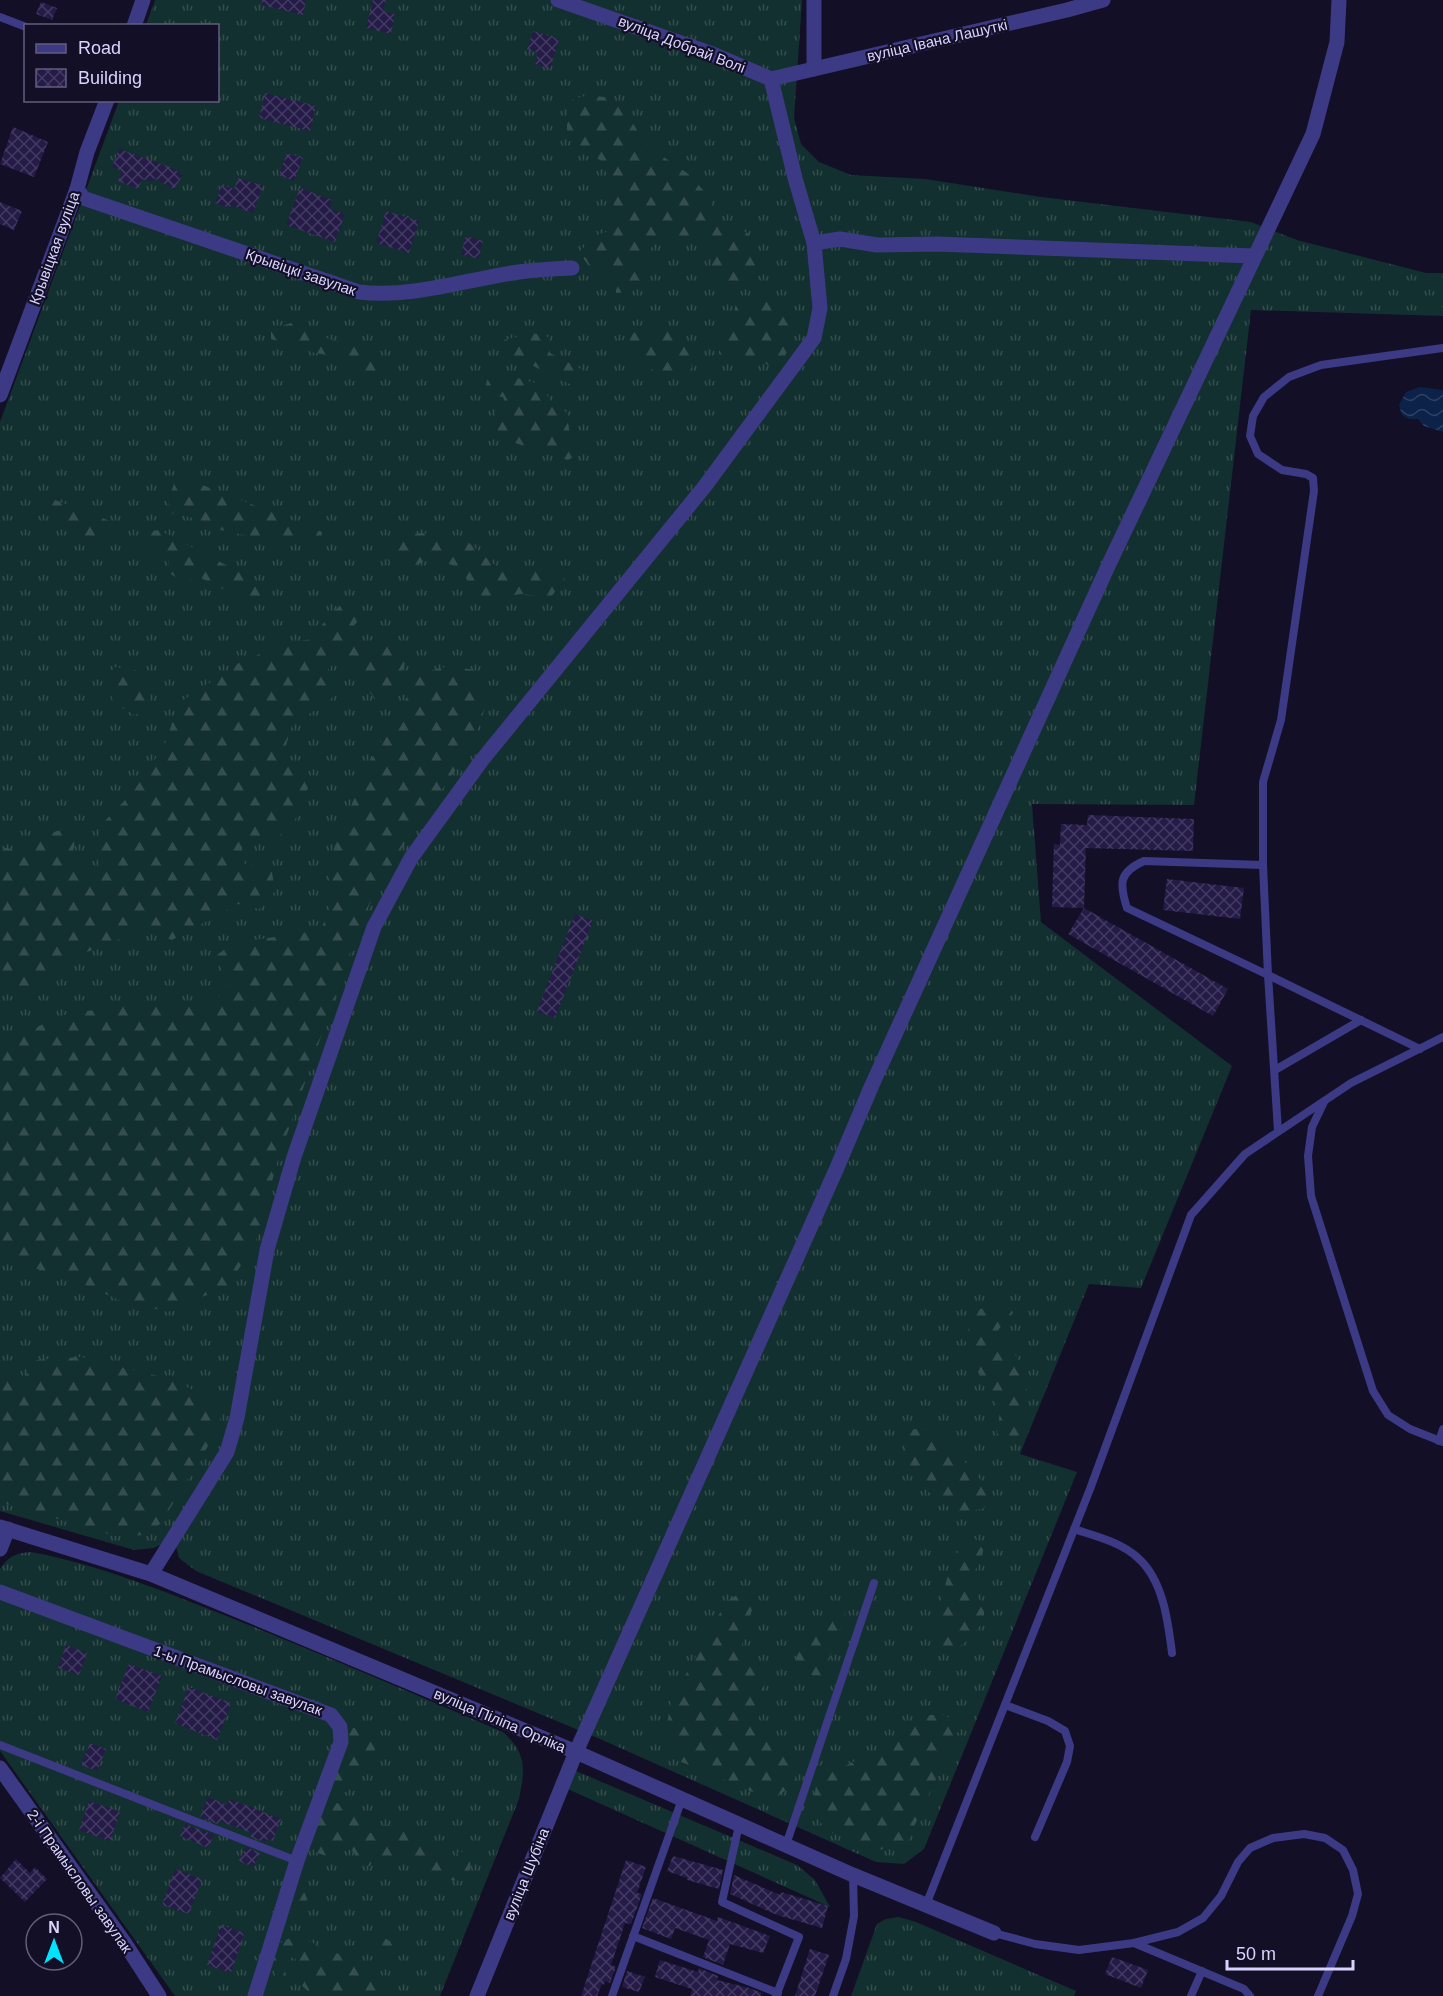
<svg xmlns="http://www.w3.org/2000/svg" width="1443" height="1996" font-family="Arial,sans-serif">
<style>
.grass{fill:url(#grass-tufts)}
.forest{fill:url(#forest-firs)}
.water{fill:url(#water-waves)}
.building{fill:url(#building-cross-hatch)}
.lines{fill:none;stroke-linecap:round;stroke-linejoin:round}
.service{stroke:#3d3a85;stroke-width:8}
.minor{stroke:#3d3a85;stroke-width:15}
.tertiary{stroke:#3d3a85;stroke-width:15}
.labels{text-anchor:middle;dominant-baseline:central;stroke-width:4.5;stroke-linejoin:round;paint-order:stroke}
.street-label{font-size:15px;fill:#d9d4ff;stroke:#130f26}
</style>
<defs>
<pattern id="grass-tufts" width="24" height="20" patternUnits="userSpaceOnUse" patternTransform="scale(1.5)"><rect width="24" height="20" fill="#12302f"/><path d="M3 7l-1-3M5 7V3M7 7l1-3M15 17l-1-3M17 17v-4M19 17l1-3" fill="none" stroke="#344d4e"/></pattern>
<pattern id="forest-firs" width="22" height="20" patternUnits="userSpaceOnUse" patternTransform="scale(1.5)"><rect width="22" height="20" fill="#12302f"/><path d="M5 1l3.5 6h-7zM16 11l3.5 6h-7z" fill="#344d4e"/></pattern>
<pattern id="water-waves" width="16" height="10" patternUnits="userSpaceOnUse" patternTransform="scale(1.5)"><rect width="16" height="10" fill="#0c2248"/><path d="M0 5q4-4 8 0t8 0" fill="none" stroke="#2f4163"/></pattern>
<pattern id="building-cross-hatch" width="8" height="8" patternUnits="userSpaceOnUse" patternTransform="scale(1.5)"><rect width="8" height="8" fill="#241b47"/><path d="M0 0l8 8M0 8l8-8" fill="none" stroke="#433b63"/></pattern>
</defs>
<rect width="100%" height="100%" fill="#130f26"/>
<g class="grass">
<path d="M155,0h647l-8,118 7,26 18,18 32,13 74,4 116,18 210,25 46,18 129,33h17v43l-192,-6 -57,495 -162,-1 9,118 191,144 -91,222 -52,-4 -69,170 57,18 -153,377 -20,15 -28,-2 -276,-123 -404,-168 -17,-13 -5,-20 -20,10 -20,2 -134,-39v-1089l119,-321 99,-1v-74l-72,-1z"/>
<path d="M31,1552c70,13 137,41 203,67 90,36 180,75 269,113 24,22 22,37 16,67l-79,197h-265l-175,-245v-182c9,-13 16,-16 31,-17z"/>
<path d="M569,1768l228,97 18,15 15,27 -269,-121z"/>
<path d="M899,1917l17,5 160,69 -2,5h-223l26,-72 9,-5z"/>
</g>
<g class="forest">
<path d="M589,95l22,3 17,17 18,30 44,30 19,22 12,23 28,14v16l11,17 -6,8 -22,9 -19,-6 -1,-24 -16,-18 -37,1 -14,19 -1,27 -13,9 -15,1 -3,-23 -24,-4 -10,-13 13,-16 16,-6 6,-18 -2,-29 -12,-24 -23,-13 -10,-16v-14l6,-18z"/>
<path d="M764,294l9,13 20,9c2,26 0,36 -24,50l-12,-8 -25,1 -13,-5v-22l13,-10 4,-19z"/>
<path d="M291,323l41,17 36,5 11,18 -4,10 -19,-1 -11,-14 -30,-5 -44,-14v-10z"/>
<path d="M638,330h36l14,18 4,19 -10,11 -21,-4 -31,-16 -8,-17z"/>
<path d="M533,333l15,4 2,16 31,16v11l-11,4 -67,-33 1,-11z"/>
<path d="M499,373l40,11 12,17 15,11 4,22 6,12 1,9 -9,5 -62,-20 -12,-14 2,-14 10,-6 -3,-9 -10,-1 -8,-5 2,-11z"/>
<path d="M177,475l145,57 -1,9 -55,-1 -45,-10 -26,-12 -22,-4 -5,-13z"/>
<path d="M45,496l70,27 1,13 -23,7 -19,-5 -7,-16 -28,-17z"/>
<path d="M159,530l105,55 12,15 -21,5 -54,-27 -17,4 -15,-9v-14l-18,-5 -7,-7v-15z"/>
<path d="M422,533l46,9 29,25 18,6 32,-7h13l5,13 -14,18 -30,-3 -26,4 -18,-2 -18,-29 -28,-8 -23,9 -20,-7v-7l-14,-7 8,-9z"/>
<path d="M348,598l16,14 -15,21 8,14 30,-5 25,5 -18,42 -19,11 -11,-17 -4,-21 -21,-4 -14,15 11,19 -7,9 -37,24 -8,27 12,14 12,22 -12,30 -21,23 -18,-3 -15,10 1,15 29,9 3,19 -16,18 -21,-5 -66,36 -28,-10 -70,27 -42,31 -32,1v-140l6,-1 24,5 7,-16 27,-8 11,11 -3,20 17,22 12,-10 -5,-18 4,-28 33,-34 32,-48 14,-41 63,-42 45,-18 25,-4 16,-22z"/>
<path d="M449,666l26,4 12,31 -14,44 -70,101 -40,70 -86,247 -22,82 -28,41 -59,26 -49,-12 -52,-23 -67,-18v-215l11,-3 47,-25 84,-14 28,5 44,-4 13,-17 -10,-31 16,-12 88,-13 13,-35 -6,-20 8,-35 39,-88 46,-79z"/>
<path d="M115,667l21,3 12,12 2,13 -2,16 -14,4 -21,-13 -7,-26z"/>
<path d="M1007,1302l6,11 -15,17 29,42 -1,39 -6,27 -12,7 -11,-12 3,-22 -17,-27 -19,-47 16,-28z"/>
<path d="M0,1357l8,19 13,7 15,-23 45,-3 89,22 44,21 7,14 -2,14 -58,95 -13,12 -33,1 -115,-34z"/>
<path d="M910,1429l27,1 54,62 -8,17 -27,3 -35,-26 -17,-27z"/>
<path d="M975,1539l9,6 -3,17 -10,13 1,16 12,14v15l-14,19 -13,9 -15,-1 -6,-11 4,-32 12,-43 11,-16z"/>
<path d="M740,1593l13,13 -13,45 25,27 -9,58 37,19 3,28 -24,17 -93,-39 -14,-25 6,-35 55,-99z"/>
<path d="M840,1601l7,7 -23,67h-15l-13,-12 1,-20 21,-18z"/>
<path d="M917,1715h28l15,12 -53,115 -31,9 -50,-21 -14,-20 5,-30 86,-43z"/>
<path d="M349,1727l23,4 9,7v5l-5,5 -6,12 -9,3 -3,5 2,4c-5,12 -13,27 -26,18v-8l11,-51z"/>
<path d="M328,1802l9,1 27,15 5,15h8l1,-6c16,-7 43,8 56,17 7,5 10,13 15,20l7,-3v-6l3,-3h6c8,9 6,17 2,28 -29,3 -36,-7 -59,-21l-12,4 -20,-10 -6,13c-11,0 -13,-4 -16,-14l-10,-5 -10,1 -2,7 -3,2 -14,-5c-9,-17 1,-37 13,-50z"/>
<path d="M296,1883c8,5 11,15 13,23l-2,4 -5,1 -10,-15z"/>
<path d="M297,1937c17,6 35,14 52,22 7,3 15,2 22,6 5,4 18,24 20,31h-78l-16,-15 -1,-4 3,-11 -4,-8 -14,-1 -1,5c2,7 9,10 4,18l-7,-1c-9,-20 -4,-40 20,-42z"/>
<path d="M383,1937l10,6 1,8 -13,5 -8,-10 2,-8z"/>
</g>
<path class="water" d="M1420,387l23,3v42l-19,-6 -6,-7h-9l-7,-4 -3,-10 7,-13z"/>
<g class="building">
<path d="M262,0h44l-3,15 -41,-10z"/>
<path d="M373,0h13l-3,11 12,3 -4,20 -25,-6z"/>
<path d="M41,2l16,6 -5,12 -16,-6z"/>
<path d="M533,31l26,8 -9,30 -15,-5 3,-11 -11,-3z"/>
<path d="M265,93l51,13 -6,25 -51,-13z"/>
<path d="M13,127l35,15 -14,35 -34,-13z"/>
<path d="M119,149l51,18 13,8 -9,14 -20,-11 -1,4 -11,-3 -4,10 -20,-8 4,-10 -10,-4z"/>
<path d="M287,153l16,5 -9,23 -15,-6z"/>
<path d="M238,178l25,8 -10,27 -23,-8v3l-15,-5 7,-18 12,4z"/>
<path d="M300,188l32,12 -2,9 15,5 -10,28 -49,-17z"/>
<path d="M0,202l22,9 -8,19 -14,-6z"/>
<path d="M386,211l33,10 -10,32 -33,-10z"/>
<path d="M466,236l17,5 -5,18 -17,-5z"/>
<path d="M1088,815l106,4 -1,32 -107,-3 -2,60 -32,-1 2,-63 6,1 1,-21 26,1z"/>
<path d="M1167,879l77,9 -4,31 -77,-9z"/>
<path d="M1084,908l144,81 -15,27 -145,-82z"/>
<path d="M575,914l18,7 -38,97 -18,-7z"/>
<path d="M66,1645l21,8 -8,22 -21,-7z"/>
<path d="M129,1664l33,12 -14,36 -33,-13z"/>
<path d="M189,1687l42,16 -14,37 -42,-17z"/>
<path d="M90,1743l16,6 -9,22 -16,-6z"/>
<path d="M208,1797l19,8 3,-6 51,20 -8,22 -6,-2 -1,3 -15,-5 1,-4 -33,-12 -1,3 -18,-7z"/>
<path d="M89,1801l31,11 -10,29 -31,-11z"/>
<path d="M185,1824l29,11 -6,13 -28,-12z"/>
<path d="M246,1847l14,6 -7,14 -14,-6z"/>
<path d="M673,1856l50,14 -4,19 -32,-9v-2l-20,-7z"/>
<path d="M16,1859l14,14 5,-6 12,12 -22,23 -25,-24z"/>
<path d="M626,1860l20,7 -9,26 5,1 -11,30 -6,-1 -14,42 5,2 -6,16 -5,-2 -1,4 -2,-1 -5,12h-16z"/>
<path d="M175,1869l27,10 -13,35 -27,-9z"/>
<path d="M734,1875l46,20 1,-3 47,14 -6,22 -45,-13 -47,-21z"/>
<path d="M653,1898l64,23 1,-4 52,19 -7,17 -33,-9 -7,21 -20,-8 6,-17 -34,-12 -4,11 -29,-11z"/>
<path d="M221,1925l23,8 -13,40 -24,-8z"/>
<path d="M810,1949l19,6 -14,41h-20z"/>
<path d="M1112,1957l36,13 -7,18 -36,-14z"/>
<path d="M660,1960l38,12 1,-4 19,8 -1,4 32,8 13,5 -1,3h-71l2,-7 -37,-12z"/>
<path d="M627,1971l18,6 -6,15 -17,-5z"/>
</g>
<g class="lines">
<g class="service">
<path d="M0,17l26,10"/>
<path d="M1263,865l-119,-4c-25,11 -25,22 -17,47l141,67 10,156"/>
<path d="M1420,1049l-152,-74 -5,-110v-83l18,-62 33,-229 -1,-13 -7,-4 -24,-4 -24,-16 -8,-18 3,-20 11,-19 25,-20 32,-12 122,-17"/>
<path d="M1275,1070l86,-50"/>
<path d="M1324,1102l-12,25 -4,29 3,40 62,195 15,24 22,14 33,13"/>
<path d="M1439,1441l4,-12"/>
<path d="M1074,1529c21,7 47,13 64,29 25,22 30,63 34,95"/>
<path d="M1005,1705l43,16 17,10 5,15 -3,16 -32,75"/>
<path d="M0,1745l297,116"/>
<path d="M739,1825l-17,77 77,35 -23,59"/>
<path d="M786,1845l88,-262"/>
<path d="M926,1905l164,-416 101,-274 54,-61 106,-71 92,-46"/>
<path d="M994,1933l41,11 44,6 55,-7 44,-11 25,-14 18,-22 17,-34 12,-14 23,-10 31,-4 21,4 18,12 10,20 5,24 -6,22 -34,80"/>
<path d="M633,1936l145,57"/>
<path d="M1134,1943l110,46 6,7"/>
<path d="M612,1996l70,-197"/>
<path d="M833,1996l13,-37 8,-43 -1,-41"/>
<path d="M1191,1996l11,-25"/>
</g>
<g class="minor">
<path d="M134,26l9,-26"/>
<path d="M814,69v-69"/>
<path d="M77,189l6,9 276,94c51,6 103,-11 153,-19 19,-3 40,-4 60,-5"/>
<path d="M814,243l26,-4 37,6 60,-1 316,12"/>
<path d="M0,395l77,-206 10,-37 20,-52"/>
<path d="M0,1549l8,-20"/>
<path d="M151,1574l76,-122 10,-34 30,-168 27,-93 80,-230 37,-69 71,-98 223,-274 109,-148 6,-30 -6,-65 -19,-65 -24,-99"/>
<path d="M0,1592l331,123 9,12 1,15 -44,119 -42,135"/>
<path d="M0,1768l124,174 35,54"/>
<path d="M477,1996l99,-244 277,123 141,58"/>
</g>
<g class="tertiary">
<path d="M558,0l152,53 61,26 296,-69 36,-10"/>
<path d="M0,1527l151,47 425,178 260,-582 36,-85 237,-521 204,-430 24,-92 2,-42"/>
</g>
</g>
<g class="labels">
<g class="street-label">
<text transform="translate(937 40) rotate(-13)">вуліца Івана Лашуткі</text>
<text transform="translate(682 44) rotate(21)">вуліца Добрай Волі</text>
<text transform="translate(54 248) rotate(-70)">Крывіцкая вуліца</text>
<text transform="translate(301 272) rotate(19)">Крывіцкі завулак</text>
<text transform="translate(238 1680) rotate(20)">1-ы Прамысловы завулак</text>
<text transform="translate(500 1720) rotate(23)">вуліца Піліпа Орліка</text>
<text transform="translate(526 1874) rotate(-68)">вуліца Шубіна</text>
<text transform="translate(80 1881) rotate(55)">2-і Прамысловы завулак</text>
</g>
</g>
<rect x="24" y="24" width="195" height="78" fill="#130f26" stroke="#625e7d" stroke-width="1.5"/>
<rect x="36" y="44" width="30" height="9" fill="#3d3a85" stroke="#625e7d" stroke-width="1.5"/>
<text x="78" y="54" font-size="18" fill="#d9d4ff">Road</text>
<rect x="36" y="69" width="30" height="18" fill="url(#building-cross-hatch)" stroke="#625e7d" stroke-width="1.5"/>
<text x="78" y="84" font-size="18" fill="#d9d4ff">Building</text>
<g transform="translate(54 1942)"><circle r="28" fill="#130f26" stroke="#625e7d" stroke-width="1.5"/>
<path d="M0-4.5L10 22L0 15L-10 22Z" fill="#00e5ff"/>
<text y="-9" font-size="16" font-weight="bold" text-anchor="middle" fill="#d9d4ff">N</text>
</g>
<path d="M1227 1960v9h126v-9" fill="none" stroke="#d9d4ff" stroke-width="3"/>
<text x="1236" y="1960" font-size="18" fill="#d9d4ff" stroke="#130f26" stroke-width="4.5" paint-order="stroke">50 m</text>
</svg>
